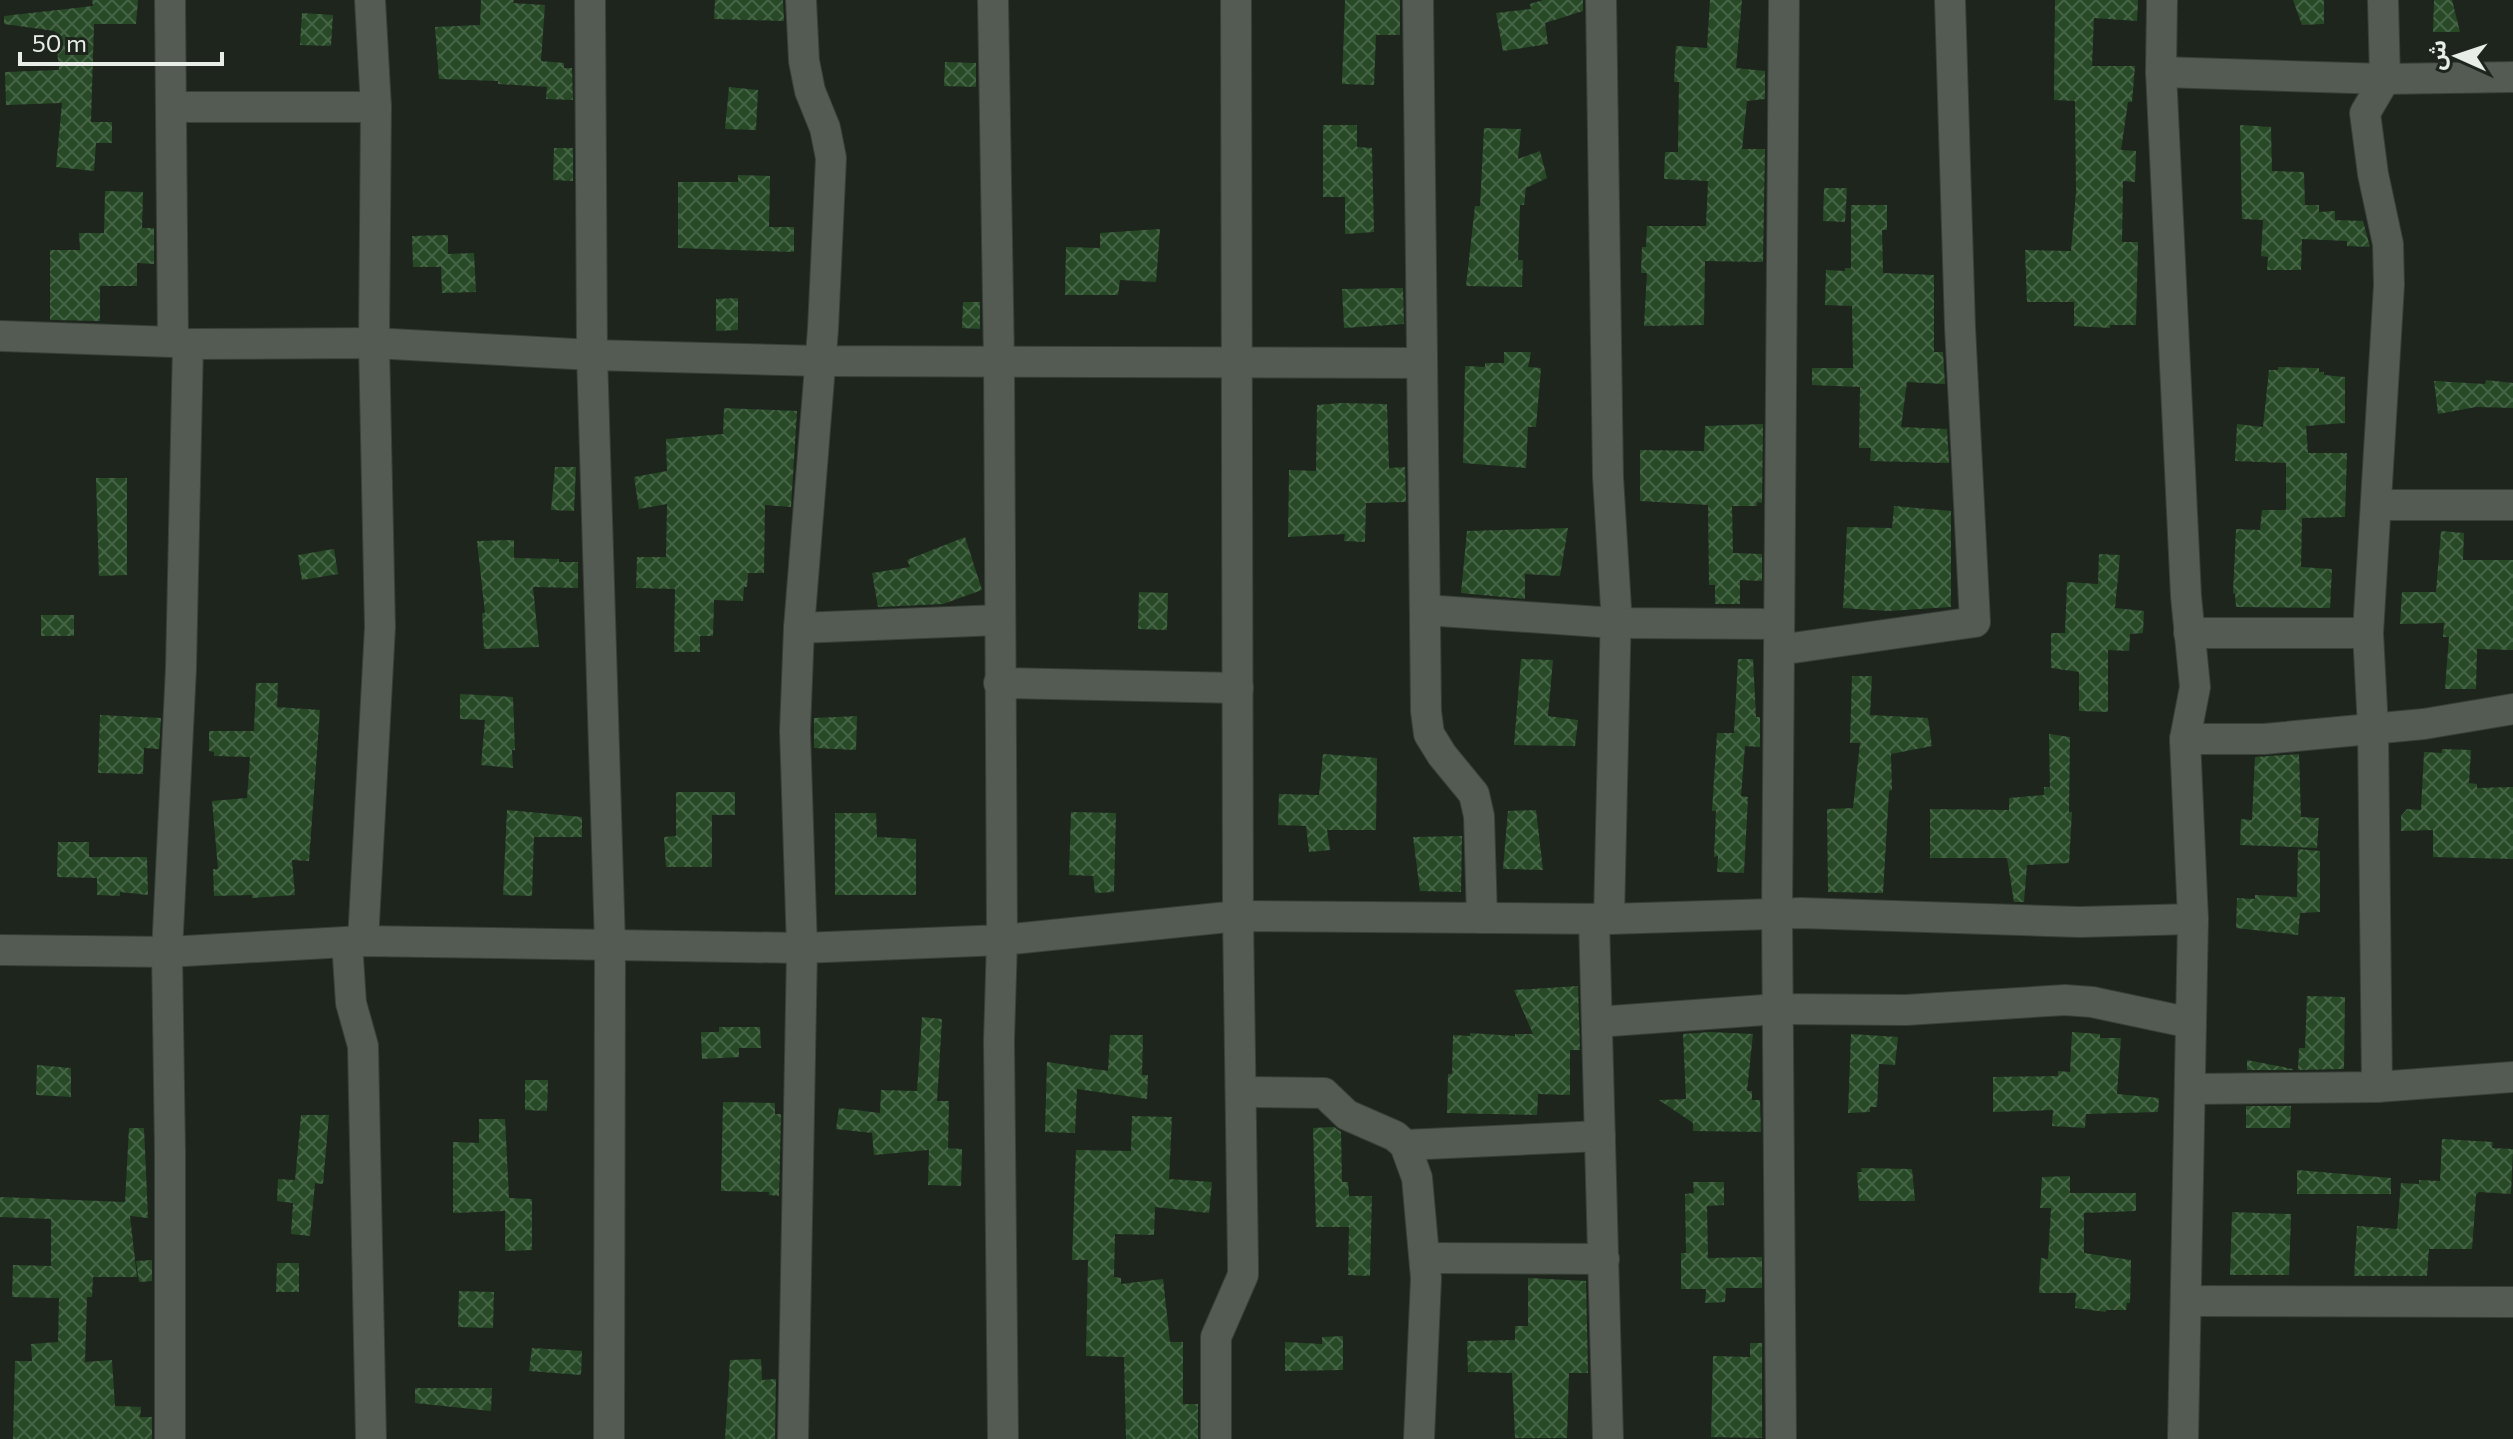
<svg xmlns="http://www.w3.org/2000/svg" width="2513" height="1439" font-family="Commissioner,'Noto Sans Arabic',sans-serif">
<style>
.building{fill:url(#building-cross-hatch)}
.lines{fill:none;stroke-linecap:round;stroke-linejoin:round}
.minor-casing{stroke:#383f38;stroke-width:32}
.minor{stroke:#535b52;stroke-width:30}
</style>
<defs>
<pattern id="building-cross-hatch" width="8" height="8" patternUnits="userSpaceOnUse" patternTransform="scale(2)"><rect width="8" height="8" fill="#274926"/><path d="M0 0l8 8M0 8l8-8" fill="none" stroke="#466446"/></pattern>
</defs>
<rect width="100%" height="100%" fill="#1d251d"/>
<g class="building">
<path d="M92,0h46l-2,24h-42l-3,98h21v21h-16l-2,28 -38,-4 6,-64 -56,2 -1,-33 54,-2 -4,-39 -51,-7v-8l89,-10z"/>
<path d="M481,0h33l-1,3 32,2 -4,56 23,2v5h8l1,32 -27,-1 1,-12 -49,-3v-3l-59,-2 -4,-52 45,-2z"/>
<path d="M715,0h68l1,21 -70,-2z"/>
<path d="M1345,0h55v35h-24l-2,50 -32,-1z"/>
<path d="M1543,0h40v11l-38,12 3,21 -45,7 -7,-38 35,-4 -1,-5z"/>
<path d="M1710,0h32l-6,68 29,3v28l-18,2 -5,48h23l-2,113 -58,-1 -1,64 -60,1 3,-53h-6l1,-26h4l1,-21h59l2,-45 -44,-2 1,-27h13l1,-70h-5l2,-36 31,2z"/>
<path d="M2055,0h83l-1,21 -43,-3 -2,48h43l-3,36h-4l-7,48 15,1 -1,31 -12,-1 -1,61h16l-2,83h-26v3l-36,-2v-24h-47l-2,-52 46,1 5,-59 -1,-91 -21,-1z"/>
<path d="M2293,0h31v24l-22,1z"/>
<path d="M2434,0h18l8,32h-27z"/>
<path d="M302,13l31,2 -2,31 -31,-1z"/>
<path d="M945,62l31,1v24l-32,-1z"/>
<path d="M729,87l29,3 -2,40 -31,-1z"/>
<path d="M1323,125h34v22l15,1 2,84 -29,2v-37h-22z"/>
<path d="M2240,125l31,2 1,44 32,1 1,33h14v7l16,-1v9l28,1 7,26 -23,-1v-5l-45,-2 -1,31h-34l1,-13 -7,-1 2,-36 -21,-1z"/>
<path d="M1484,128l37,1 -3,30 22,-8 7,27 -21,10 -2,17h-4l-2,55h5l-1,27 -56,-1 9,-80h5z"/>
<path d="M554,148h19v33l-20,-1z"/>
<path d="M738,175l32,1 -1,51h25v25l-116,-4v-66h60z"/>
<path d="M1824,188h23l-2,34 -22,-1z"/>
<path d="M105,191l38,1 -1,36h12v36l-17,-1v23h-37v35l-50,-1v-70h30l-1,-17h25z"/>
<path d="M1851,205h36v25h-5l1,43 51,2v77h9l2,32 -38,-2 -6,45 46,2 2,34 -79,-2 1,-13h-12l1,-61 -48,-2v-17h41l-1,-62 -27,-1 1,-35 19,1v-3h6z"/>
<path d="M1160,229l-4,53 -36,-2 -2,15h-53l1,-48 34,1v-15z"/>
<path d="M448,235v19l26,-1 2,39 -34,1 -1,-26h-28l-1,-31z"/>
<path d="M1403,288l1,36 -60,4 -2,-39z"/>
<path d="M738,298v32l-22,1v-32z"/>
<path d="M963,302h17v27l-18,-1z"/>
<path d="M1504,352h27l-3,15 13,1 -5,59h-8l-2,41 -63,-5 2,-97 20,1v-4h19z"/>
<path d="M2278,367l41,1v4h5v3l21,2v46l-39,3 2,27h39l-2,64 -43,1 -1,49 31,2 -2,39 -94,-1 -1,-13 -2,-1 3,-64 24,1 2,-20h24v-47l-51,-2 2,-37 26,3 6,-57h9z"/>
<path d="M2486,380l27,3v25l-37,-1 -38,7 -4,-33 51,3z"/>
<path d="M1341,403l46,1 2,64 16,-1 1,35 -40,1 -1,39 -21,-1 1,-7 -57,3 1,-67 27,1 1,-66z"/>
<path d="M724,408l73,3 -6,96 -26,-2 -1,68h-16l-1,14h-3l-1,14 -29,-1 -1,36h-13v16h-26l1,-63 -39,-1 1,-31h29l1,-53 -28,5 -5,-32 33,-6 -1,-32 57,-5z"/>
<path d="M1763,424l-1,79 -5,-1v4h-25l1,47 29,1v27l-22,-1v24h-25v-19h-6l-1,-80 -68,-4v-51l64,1 1,-25z"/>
<path d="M555,467h21l-2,44 -23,-1z"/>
<path d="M96,478h31v97l-28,1z"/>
<path d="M1894,506l57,5v96l-63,4 -45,-3 4,-81 45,1z"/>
<path d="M1568,528l-8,48 -35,-2v25l-64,-6 6,-62z"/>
<path d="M2441,531l23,2 -1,27h50v90l-36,-1 -1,40h-31l4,-52h-6l1,-14 -44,1 2,-32h34z"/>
<path d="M965,537l17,53 -39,14 -65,3 -6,-34 38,-6 -3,-7z"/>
<path d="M514,540v18l45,1v3h19v26l-45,-1 6,60 -55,2 -2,-36h3l-8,-72z"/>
<path d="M334,549l4,25 -36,6 -4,-25z"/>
<path d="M2099,554l21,1 -5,53 29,3 -1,22 -13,1 -1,17 -21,-1v62l-29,-1v-39l-28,-4v-35h14l2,-51 31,2z"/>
<path d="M1139,592l29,1 -1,37 -29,-1z"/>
<rect x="41" y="615" width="33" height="21"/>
<path d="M1521,659l32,1 -5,56 30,4 -3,26 -61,-1z"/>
<path d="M1738,659h15l3,58h4v30l-15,-1 -4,50 7,1 -4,76 -27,-1 1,-16 -4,1 2,-46h-4l5,-78h17z"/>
<path d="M1852,676h20l-2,39 58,3 4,28 -41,8 1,36 -3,1 -6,102 -55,-1 -1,-83 26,-1 7,-65h-10z"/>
<path d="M256,683h22l-1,24 43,3 -11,151 -17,-1 3,35 -43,3v-3l-38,1 -1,-27h5l-6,-68 35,-3 3,-41 -36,-1v-4l-5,-1v-20h45z"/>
<path d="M460,694l53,3 2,53h-3l1,18 -32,-3 4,-45 -25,-1z"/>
<path d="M100,715l61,3 -2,31 -15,-1 -1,26 -45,-1z"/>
<path d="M857,716l-1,34 -42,-2v-30z"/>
<path d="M2049,734l21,3 -1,75h3l-3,51 -42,2 -3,37h-10l-7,-44h-77v-49l79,1v-12l35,-3v-8h6z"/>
<path d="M2442,749l29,1 -2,33 8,1v4l36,-1v72l-80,-2v-27l-32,1v-15l6,-7 14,1 3,-58 18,1z"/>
<path d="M1323,754l54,4 -1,72h-49l3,20 -21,2 -3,-26 -28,-1 1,-31 40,1z"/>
<path d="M2299,754l2,63 18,1 -2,30 -77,-3 1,-26 11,1 3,-63z"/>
<path d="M676,792h59v23h-23v52h-46l-2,-30 12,-1z"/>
<path d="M507,810l75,7v20h-48l-2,59 -29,-1z"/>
<path d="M1536,810l7,60 -40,-1 5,-58z"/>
<path d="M1071,812l45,1 -2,79 -19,1 -2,-17 -24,-1z"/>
<path d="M835,813h41l1,24 39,2v56h-81z"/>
<path d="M1462,836l-1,56 -41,-1 -7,-54z"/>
<path d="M58,842h31v15h58l1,38 -28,-3v4l-23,-1v-17l-40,-1z"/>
<path d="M2298,849l22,2v61l-20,1 -2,22 -62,-7 1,-30 18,1v-4l42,2z"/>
<path d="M1578,986l2,64h-10v45l-32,-1 -1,21 -90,-2 1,-39h4l1,-39 17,1v-3l45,3v-2h18l-19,-44z"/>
<path d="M2307,996l38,1 -1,72 -46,1 1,-22h6z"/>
<path d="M922,1017l20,2 -5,82h12l-1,47h-3l17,1 -1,37 -33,-1 1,-35 -55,5 -2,-22 -36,-4 3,-21 41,5 1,-23 36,1z"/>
<path d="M719,1027h41l1,21h-22v9l-37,2 -1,-27h18z"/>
<path d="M1710,1032l43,2 -6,57h5v9h8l1,32 -68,-1v-8l-34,-23 27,-1 -3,-65z"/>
<path d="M2072,1032l28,2v4h21l-4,56 42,4 -1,14 -72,2 -1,14 -33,-2 1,-16 -60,2v-35l65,-1v-5l12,1z"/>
<path d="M1851,1034l47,3 -3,28 -16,-1 -2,43h-7v5l-22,1z"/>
<path d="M1110,1035h33l-1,40h6l-1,24 -70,-10 -2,44 -30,-1 2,-70 61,9z"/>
<path d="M2247,1060l46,9v1h-46z"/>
<path d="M37,1065l34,3v29l-35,-2z"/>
<path d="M525,1080h23l-1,31 -22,-1z"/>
<path d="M723,1102l52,1v11h6l-2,82 -10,-1v-3l-48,-1z"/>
<path d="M2246,1106h45l-1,22h-44z"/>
<path d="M301,1115h28l-6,69 -8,-1 -5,53 -19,-2 2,-31 -16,-2 1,-22 17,1z"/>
<path d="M1132,1116l40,1 -3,62 43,3 -3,31 -54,-6 -1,28 -39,-1 -1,43 7,1v6l42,-5 7,63h13v62h15v35h-72l-2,-82 -38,-1 2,-96h-16l4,-110 55,1z"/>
<path d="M479,1119h26l4,79 23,1v51l-27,1v-40l-52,2v-71l26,1z"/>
<path d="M1334,1127l7,5 1,50h6l1,14h23l-2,80 -22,-1 1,-48h-33l-3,-99z"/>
<path d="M129,1128h15l4,90 -18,-2 7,61h-44l-1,20h-5l-2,65 27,-2 3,46 26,1 -1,10h12v22h-139l2,-78h17l-1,-17 27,-2 1,-44 -47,-1 1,-32 38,1v-47l-51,-2v-20l125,5z"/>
<path d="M2442,1139l51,3 -1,6 21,1 -2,45 -32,-2 -3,3 -4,54h-43l-2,27h-73l3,-50 40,3 4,-46 18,1v-4l21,1z"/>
<path d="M1861,1168l51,1 3,32h-56l-2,-29h5z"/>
<path d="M2297,1170l94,8v16h-94z"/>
<path d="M2070,1176v17h66v18l-52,2v40l47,7 -1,43h-3l-1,7h-20v2l-31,-4 1,-15h-37l2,-35 7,1 3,-51h-11l2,-31z"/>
<path d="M1693,1182h31v23l-17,1 1,52 54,-1v31h-36l-1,14 -20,1 1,-14h-25v-36h5l-1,-59 9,-1z"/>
<path d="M2232,1212l59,2 -2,61h-59z"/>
<path d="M152,1260v21l-13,1 -3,-21z"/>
<path d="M277,1263h22v29h-23z"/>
<path d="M1528,1278l58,3 2,92h-19l-2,65h-52l-3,-65 -44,-1 -1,-31 48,-1v-14h13z"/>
<path d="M459,1291l35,1 -1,36 -35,-1z"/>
<path d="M1343,1336v34l-58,1v-29l37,2v-7z"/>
<path d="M1750,1343h12v95l-51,-1 2,-81 37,1z"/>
<path d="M532,1348l50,3 -1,24 -52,-4z"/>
<path d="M761,1359l1,21 14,-1 -1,60h-50l5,-79z"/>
<path d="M415,1388h77l-1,23 -76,-8z"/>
</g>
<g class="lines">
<defs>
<g id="minor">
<path d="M590,0l2,355 18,589 -1,495"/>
<path d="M993,0l6,361 3,579 -3,101 4,398"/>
<path d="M1418,0l8,711 3,23 13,21 32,39 5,22 3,102"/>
<path d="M1601,0l7,477 8,131 -7,311"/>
<path d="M2162,0l-1,72 25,524 9,91 -10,52 8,180 -10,520"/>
<path d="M2161,72l224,7 128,-2"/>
<path d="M172,107h204"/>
<path d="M0,336l173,6"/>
<path d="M188,344l186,-1 218,12 228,6 601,2"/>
<path d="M2378,505h135"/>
<path d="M1425,610l190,13 163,1"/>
<path d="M799,628l200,-8"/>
<path d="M2189,633h179"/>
<path d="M1779,650l196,-28 -15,-295 -10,-327"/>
<path d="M999,683l239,5"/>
<path d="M2185,739h79l160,-15 89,-15"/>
<path d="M1594,919l14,520"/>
<path d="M363,941l17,-314 -6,-284 2,-236 -6,-107"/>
<path d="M347,942l4,61 12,43 8,393"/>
<path d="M0,950l167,2 196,-11 439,7 200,-8 236,-24 371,3 192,-6 279,9 113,-3"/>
<path d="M1597,1022l181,-13 128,1 159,-10 27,2 99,21"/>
<path d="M2377,1087l-4,-359 -5,-95 21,-348 -1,-41 -15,-70 -8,-61 20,-34 -2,-79"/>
<path d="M2190,1089l187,-2 136,-10"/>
<path d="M1241,1092l83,1 23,22 48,21 10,9 12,33 9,100 -7,161"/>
<path d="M1405,1145l195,-9"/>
<path d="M1425,1258l179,1"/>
<path d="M2186,1301l327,1"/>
<path d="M170,1439v-287l-3,-200 14,-284 7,-324 -15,-2 -3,-342"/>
<path d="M793,1439l9,-491 -7,-217 4,-103 24,-299 8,-171 -6,-30 -15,-37 -6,-30 -3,-61"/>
<path d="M1216,1439v-102l27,-62v-11l-5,-348 -2,-916"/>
<path d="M1781,1439l-4,-525 7,-914"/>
</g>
</defs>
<use href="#minor" class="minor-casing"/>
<use href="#minor" class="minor"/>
</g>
<g transform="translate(2457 56) rotate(273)" stroke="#1d251d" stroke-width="6" paint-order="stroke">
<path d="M0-6L14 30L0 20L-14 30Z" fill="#e8ede8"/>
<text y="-12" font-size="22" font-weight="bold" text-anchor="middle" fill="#e8ede8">ش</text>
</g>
<path d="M20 52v12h202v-12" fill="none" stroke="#e8ede8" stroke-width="4"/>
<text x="32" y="52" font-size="24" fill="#e8ede8" stroke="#1d251d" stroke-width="6" paint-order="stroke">50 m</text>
</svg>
